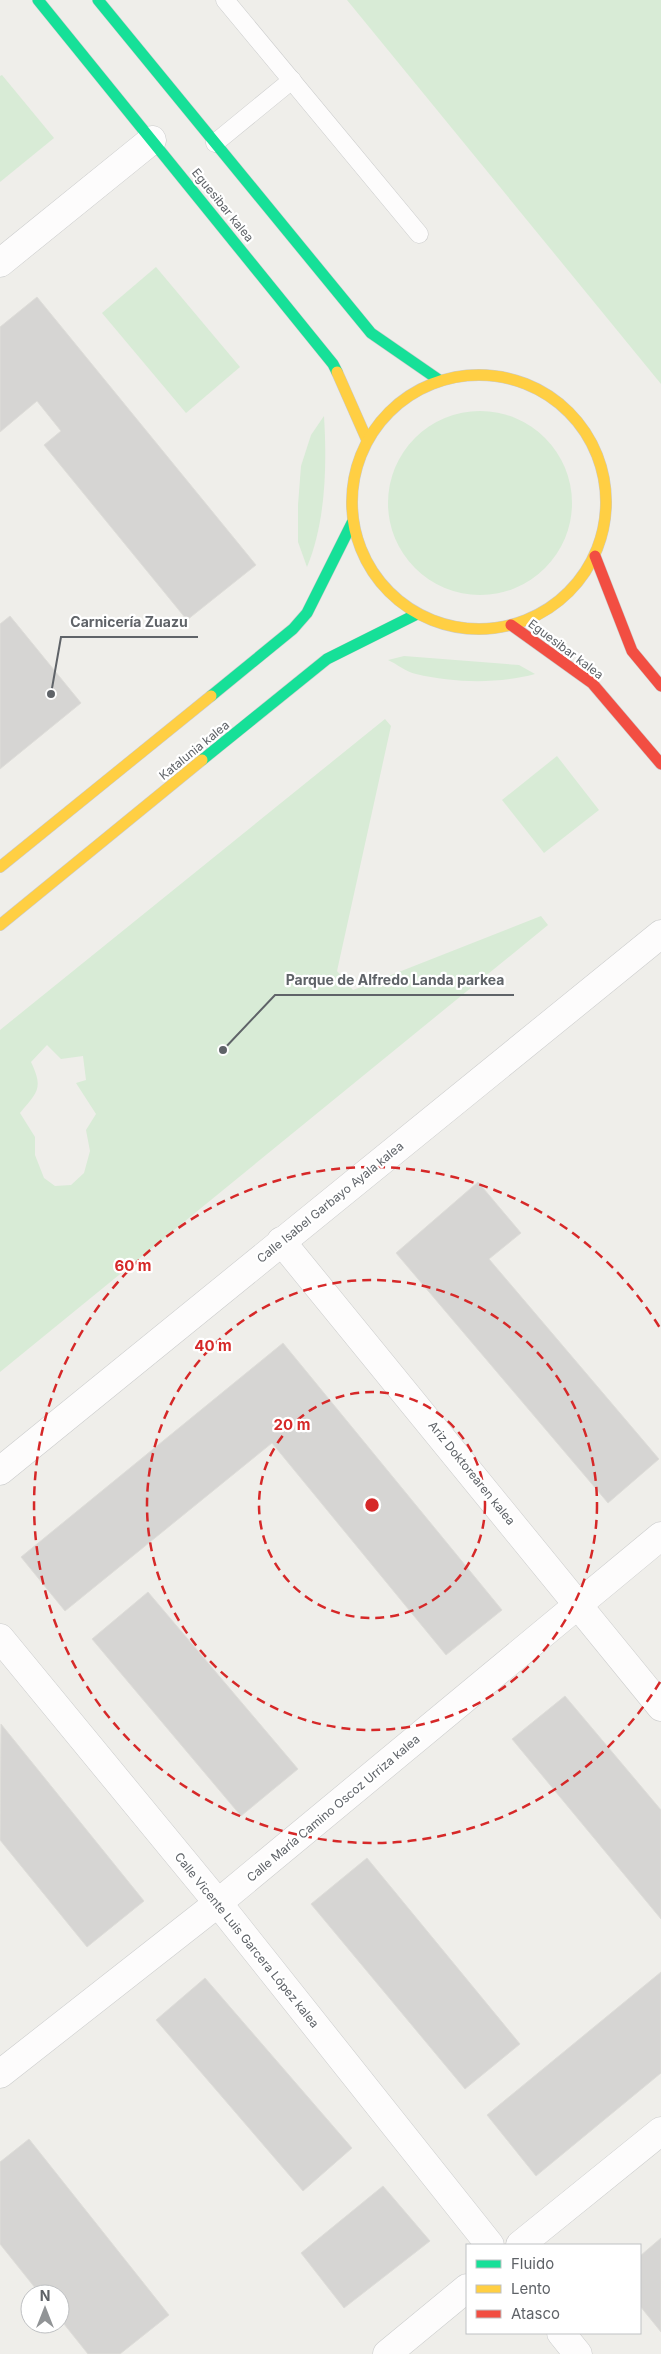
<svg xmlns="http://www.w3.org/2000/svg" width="661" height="2354" font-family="Inter,sans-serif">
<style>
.green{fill:#d8ebd6;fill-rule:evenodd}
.building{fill:#d6d5d3;stroke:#deddd9}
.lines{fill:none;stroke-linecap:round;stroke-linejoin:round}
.lane-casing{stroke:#cbcccc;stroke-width:19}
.street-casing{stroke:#cbcccc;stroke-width:29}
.fast-casing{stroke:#cacacb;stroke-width:12}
.slow-casing{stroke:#cacacb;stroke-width:12}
.jam-casing{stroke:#cacacb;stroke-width:12}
.lane{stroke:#fdfcfc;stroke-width:18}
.street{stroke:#fdfcfc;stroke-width:28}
.fast{stroke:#16e098;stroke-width:11}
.slow{stroke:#ffcf43;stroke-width:11}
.jam{stroke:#f24e42;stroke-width:11}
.ring{fill:none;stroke:#d62828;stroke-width:2.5;stroke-dasharray:9 6}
.labels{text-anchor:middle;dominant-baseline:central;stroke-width:4.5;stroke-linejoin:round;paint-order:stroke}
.street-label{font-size:12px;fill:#5f6368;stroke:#fff}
.centre{fill:#d62828;stroke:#fff;stroke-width:2.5}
.ring-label{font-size:15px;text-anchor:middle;font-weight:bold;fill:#d62828;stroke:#fff;stroke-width:4.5;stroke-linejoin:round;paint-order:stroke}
.leader{fill:none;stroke:#5f6368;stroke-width:2}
.callout-dot{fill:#5f6368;stroke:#fff;stroke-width:2}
.callout-label{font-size:14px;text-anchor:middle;font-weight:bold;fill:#5f6368;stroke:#fff;stroke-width:4.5;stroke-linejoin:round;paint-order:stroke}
</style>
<rect width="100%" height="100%" fill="#efeeea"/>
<g class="green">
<path d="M347,0h314v384z"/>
<path d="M2,75l52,63 -54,44v-106z"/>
<path d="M156,267l84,100 -54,46 -84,-100z"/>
<circle cx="480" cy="503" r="92"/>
<path d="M324,416c3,49 2,105 -17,151l-9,-25v-37l3,-39 10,-31z"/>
<path d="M404,656l115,9 16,9c-37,10 -81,9 -119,0 -10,-2 -19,-10 -28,-14z"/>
<path d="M385,719l6,7 -54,245 16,19 188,-74 7,9 -548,447v-342zM47,1045l14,14 22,-3 3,24 -10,3 20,31 -10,16 4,21 -6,22 -13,12 -16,1 -11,-8 -9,-23v-18l-15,-24c17,-21 24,-24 11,-51z"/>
<path d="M557,756l42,54 -55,43 -42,-53z"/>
</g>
<g class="building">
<path d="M37,297l219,268 -69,55 -143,-175 17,-14 -24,-30 -37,31v-105z"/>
<path d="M10,616l71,87 -81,66v-145z"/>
<path d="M478,1182l43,51 -32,26 170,200 -51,44 -212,-250z"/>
<path d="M283,1343l219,267 -56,45 -174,-212 -207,168 -44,-54z"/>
<path d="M148,1592l150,177 -57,47 -149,-177z"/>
<path d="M565,1696l96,114v109l-149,-180z"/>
<path d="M1,1724l143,177 -57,46 -87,-107z"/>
<path d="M367,1858l153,186 -55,45 -154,-185z"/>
<path d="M661,1972v101l-125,103 -49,-61z"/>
<path d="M205,1978l147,170 -49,43 -147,-171z"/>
<path d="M29,2139l140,176 -49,39h-32l-28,-35v-25h-20l-40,-50v-82z"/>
<path d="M383,2186l47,55 -86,67 -43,-55z"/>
<path d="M661,2238v94l-21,-26v-50z"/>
</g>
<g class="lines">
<defs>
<g id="lane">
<path d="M225,0l194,234"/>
<path d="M215,143l77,-63"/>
</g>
<g id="street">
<path d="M0,263l152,-123"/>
<path d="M281,1241l380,466"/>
<path d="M0,1471l661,-537"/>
<path d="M0,1638l218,265 272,342"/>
<path d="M0,2074l218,-171 443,-367"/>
<path d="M520,2245l141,-114"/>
<path d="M561,2333l17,21"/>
<path d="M387,2354l80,-66"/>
</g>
<g id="fast">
<path d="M38,0l295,364 4,8"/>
<path d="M98,0l273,333 68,47"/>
<path d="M211,696l82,-67 14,-16 45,-90"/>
<path d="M202,760l125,-101 90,-45"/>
</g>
<g id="slow">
<path d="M337,372l30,68"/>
<circle cx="479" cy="502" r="127"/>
<path d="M0,867l211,-171"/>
<path d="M0,925l202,-165"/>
</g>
<g id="jam">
<path d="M595,556l37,95 29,35"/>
<path d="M511,625l81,58 69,81"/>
</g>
</defs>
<use href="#lane" class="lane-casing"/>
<use href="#street" class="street-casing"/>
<use href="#fast" class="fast-casing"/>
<use href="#slow" class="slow-casing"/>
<use href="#jam" class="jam-casing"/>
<use href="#lane" class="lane"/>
<use href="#street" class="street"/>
<use href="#fast" class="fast"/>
<use href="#slow" class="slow"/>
<use href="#jam" class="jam"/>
</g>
<g class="ring">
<circle cx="372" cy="1505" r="113"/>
<circle cx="372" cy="1505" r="225"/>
<path d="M660 1682A338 338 0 1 1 660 1328"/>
</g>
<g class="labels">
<g class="street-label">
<text transform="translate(223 205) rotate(51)">Eguesibar kalea</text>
<text transform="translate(566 649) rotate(37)">Eguesibar kalea</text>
<text transform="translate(194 750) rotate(-39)">Katalunia kalea</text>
<text transform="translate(330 1202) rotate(-39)">Calle Isabel Garbayo Ayala kalea</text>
<text transform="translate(472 1473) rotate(51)">Ariz Doktorearen kalea</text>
<text transform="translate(333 1808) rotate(-40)">Calle María Camino Oscoz Urriza kalea</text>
<text transform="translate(247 1940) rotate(51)">Calle Vicente Luis Garcera López kalea</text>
</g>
</g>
<circle cx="372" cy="1505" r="8" class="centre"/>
<g class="ring-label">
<text x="133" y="1271">60 m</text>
<text x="213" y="1351">40 m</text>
<text x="292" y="1430">20 m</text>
</g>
<path class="leader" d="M51 694L61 637H198M223 1050L275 995H514"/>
<g class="callout-dot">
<circle cx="51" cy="694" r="5"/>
<circle cx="223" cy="1050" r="5"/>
</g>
<g class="callout-label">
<text x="129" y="627">Carnicería Zuazu</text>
<text x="395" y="985">Parque de Alfredo Landa parkea</text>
</g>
<rect x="466" y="2244" width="175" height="90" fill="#ffffff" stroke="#bfc1c3"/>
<rect x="476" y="2260" width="25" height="8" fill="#16e098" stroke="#bfc1c3"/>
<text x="511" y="2269" font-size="15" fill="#5f6368">Fluido</text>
<rect x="476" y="2285" width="25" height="8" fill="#ffcf43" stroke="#bfc1c3"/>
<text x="511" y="2294" font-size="15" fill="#5f6368">Lento</text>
<rect x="476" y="2310" width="25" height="8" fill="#f24e42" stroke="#bfc1c3"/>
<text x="511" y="2319" font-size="15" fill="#5f6368">Atasco</text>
<g transform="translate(45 2309)"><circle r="24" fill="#ffffff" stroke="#bfc1c3"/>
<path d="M0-4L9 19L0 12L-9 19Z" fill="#919496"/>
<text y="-8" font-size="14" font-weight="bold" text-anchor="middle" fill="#5f6368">N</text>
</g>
</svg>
